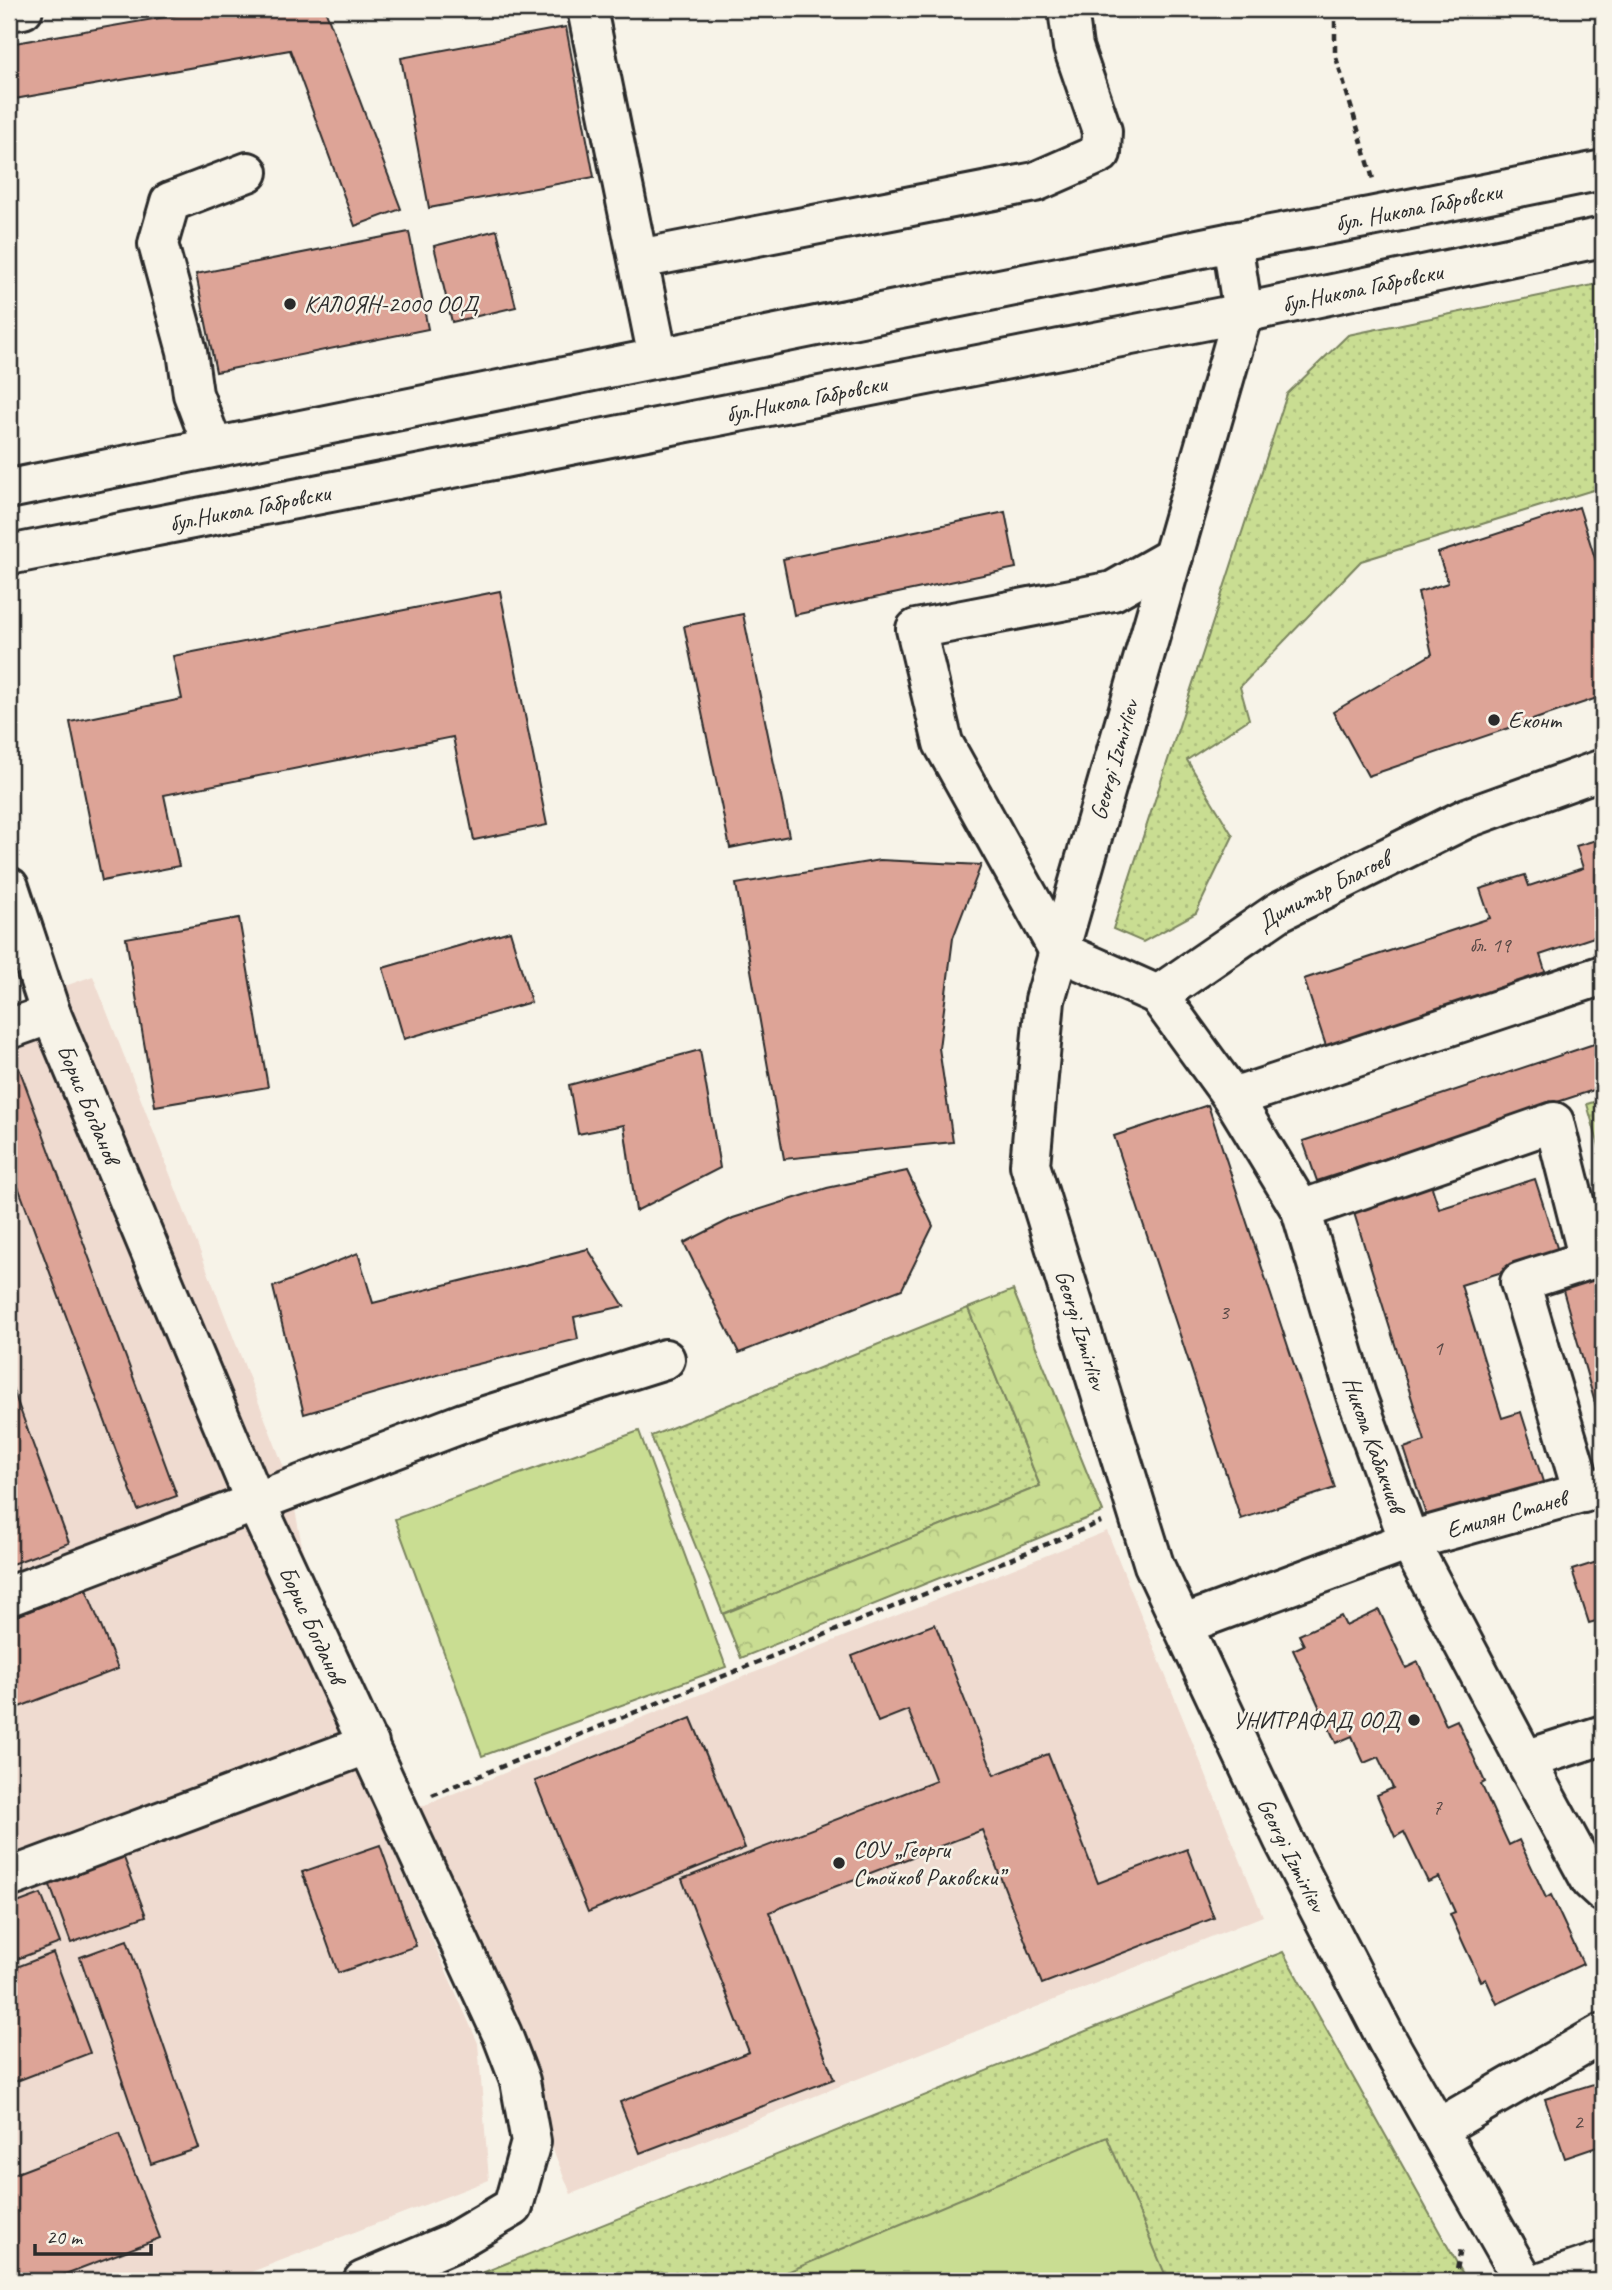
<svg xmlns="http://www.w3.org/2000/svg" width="1612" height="2290" font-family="Caveat,sans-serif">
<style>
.built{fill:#efdbd0}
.grass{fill:url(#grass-dots);stroke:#7a845e;stroke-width:2}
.forest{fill:url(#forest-crowns);stroke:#7a845e;stroke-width:2}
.garden{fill:#c9dd92;stroke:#7a845e;stroke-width:2}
.building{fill:#dda497;stroke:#2b2b2b;stroke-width:2}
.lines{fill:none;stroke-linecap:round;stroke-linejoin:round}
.minor-casing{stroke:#2b2b2b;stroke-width:44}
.path{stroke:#2b2b2b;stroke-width:4.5;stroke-dasharray:7 5;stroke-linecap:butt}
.minor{stroke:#f7f3e8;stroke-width:38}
.poi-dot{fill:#2b2b2b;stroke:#f7f3e8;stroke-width:2.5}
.labels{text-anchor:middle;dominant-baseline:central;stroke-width:5;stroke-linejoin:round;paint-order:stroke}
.number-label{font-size:21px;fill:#584946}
.street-label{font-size:24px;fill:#2b2b2b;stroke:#f7f3e8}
.poi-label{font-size:24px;fill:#2b2b2b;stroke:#f7f3e8;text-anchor:start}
</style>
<defs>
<pattern id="grass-dots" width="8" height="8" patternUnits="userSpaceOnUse" patternTransform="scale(1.75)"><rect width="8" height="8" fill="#c9dd92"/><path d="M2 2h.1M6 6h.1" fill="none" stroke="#adbe7e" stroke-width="1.8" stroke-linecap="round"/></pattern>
<pattern id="forest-crowns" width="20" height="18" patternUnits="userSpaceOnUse" patternTransform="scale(1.75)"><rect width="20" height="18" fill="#c9dd92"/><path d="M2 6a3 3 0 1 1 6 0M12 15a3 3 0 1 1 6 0" fill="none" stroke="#adbe7e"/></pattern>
</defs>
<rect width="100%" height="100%" fill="#f7f3e8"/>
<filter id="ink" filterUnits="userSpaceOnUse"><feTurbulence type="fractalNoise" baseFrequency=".0143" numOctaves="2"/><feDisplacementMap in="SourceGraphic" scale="14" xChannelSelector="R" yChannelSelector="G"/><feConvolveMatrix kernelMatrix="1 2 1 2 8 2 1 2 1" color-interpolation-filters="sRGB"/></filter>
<g filter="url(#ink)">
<g class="built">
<path d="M93,976l197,507 45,237 143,323 11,137 -261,101h-219v-1275z"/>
<path d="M1107,1531l156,385 -692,278 -156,-385z"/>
</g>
<g class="grass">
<path d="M1603,283v204l-242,74 -121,126 9,32 -62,41 46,76 -37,77 -53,29 -30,-13 174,-535 61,-59z"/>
<path d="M1603,1099v61l-16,-56z"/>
<path d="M968,1308l72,178 -317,128 -72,-178z"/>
<path d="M1283,1952l184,329h-1005z"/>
</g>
<path class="forest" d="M1013,1290l90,222 -362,146 -18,-44 317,-128 -72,-178z"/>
<g class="garden">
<path d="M639,1431l87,236 -244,89 -87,-237z"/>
<path d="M1107,2137l61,144h-402z"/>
</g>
<g class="building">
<path d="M211,9h114l76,200 -46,17 -65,-176 -281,50v-56z"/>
<path d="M566,27l28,150 -165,31 -28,-150z"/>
<path d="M497,230l19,77 -64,15 -18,-76z"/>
<path d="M409,232l19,97 -212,43 -20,-98z"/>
<path d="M1579,507l24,77v112l-235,80 -35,-64 99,-58 -14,-62 30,-9 -10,-30z"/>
<path d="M1005,512l11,56 -222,47 -11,-56z"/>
<path d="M500,591l47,234 -73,15 -21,-103 -289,58 15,71 -77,15 -32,-159 112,-23 -9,-43z"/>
<path d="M743,614l46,222 -59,12 -46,-222z"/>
<path d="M1603,838v96l-63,21 6,19 -220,72 -22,-67 186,-61 -10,-29 45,-14 4,11 54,-18 -7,-22z"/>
<path d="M880,860l101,5 -28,73 -14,110 14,94 -169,17 -48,-275z"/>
<path d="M239,918l29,169 -113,19 -29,-168z"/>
<path d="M510,931l21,71 -127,37 -21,-71z"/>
<path d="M1603,1041v46l-286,94 -14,-40z"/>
<path d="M700,1050l20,118 -84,43 -12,-86 -46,9 -9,-49z"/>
<path d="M19,1068l158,428 -39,14 -129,-348v-90z"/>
<path d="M1208,1105l127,383 -94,31 -127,-383z"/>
<path d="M907,1171l26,55 -31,63 -163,64 -55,-110 49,-25 94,-30z"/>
<path d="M1428,1175l11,34 96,-30 24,75 -98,31 41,133 19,-6 23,73 -116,36 -24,-73 21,-7 -75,-241z"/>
<path d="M588,1249l36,57 -50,11 4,22 -120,30 -154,45 -31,-127 85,-34 15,50z"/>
<path d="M1603,1275v156l-41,-144z"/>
<path d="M9,1379l60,164 -60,22z"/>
<path d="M1603,1560v59l-14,4 -17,-53z"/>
<path d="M86,1589l32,80 -109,42v-92z"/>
<path d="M1379,1610l27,58 12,-6 28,63 11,-5 28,62 -4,2 28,61 10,-5 27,58 5,-3 32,69 -86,40 -11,-25 -5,2 -16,-34 -15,-33 5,-2 -16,-35 -11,5 -24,-50 -9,5 -18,-42 16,-7 -15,-31 -14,6 -12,-27 -16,7 -43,-93 11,-5 -5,-10 42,-19 5,10z"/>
<path d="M935,1624l59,151 54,-21 50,129 89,-34 27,69 -172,66 -60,-154 -213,82 65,167 -194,74 -20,-51 129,-50 -67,-173 254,-98 -28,-71 -30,12 -26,-66z"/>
<path d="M691,1718l54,130 -157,64 -53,-131z"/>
<path d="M380,1845l36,101 -78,27 -36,-101z"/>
<path d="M121,1850l25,66 -75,27 -24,-66z"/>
<path d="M41,1894l19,49 -51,19v-56z"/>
<path d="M127,1940l72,208 -48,16 -71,-207z"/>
<path d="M53,1953l37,100 -81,31v-114z"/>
<path d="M1603,2081v64l-38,13 -20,-59z"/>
<path d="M119,2134l41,104 -113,43h-38v-105z"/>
</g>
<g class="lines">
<defs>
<g id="minor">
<path d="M587,9l71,349"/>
<path d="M9,11l14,-2"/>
<path id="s1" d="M1232,242l11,71 -198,687 -15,165 124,400 129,274 104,201 137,241"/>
<path d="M639,259l396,-77 66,-29 1,-22 -29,-84 -5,-38"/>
<path d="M213,447l-20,-53 -6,-43 -29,-107 12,-42 78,-30"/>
<path id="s2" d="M9,489l1223,-247 138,-25 233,-47"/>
<path id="s3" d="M9,555l1234,-242 360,-76"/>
<path id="s4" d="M1173,557l-60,34 -197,38 27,114 116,208 99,44 122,-84 187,-93 136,-49"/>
<path id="s5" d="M9,887l42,127 204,487 247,533 18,47 11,61 -18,65 -61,36 -89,38"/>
<path id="s6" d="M1158,995l75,103 68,112 55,185 53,146 116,219 66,121 12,11"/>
<path d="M9,1029l42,-15"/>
<path d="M1233,1098l370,-123"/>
<path d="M1301,1210l253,-88 35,138 -69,22 63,211"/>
<path d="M9,1596l454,-173 202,-64"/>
<path id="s7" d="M1182,1625l227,-84 194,-54"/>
<path d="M1525,1760l78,-25"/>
<path d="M9,1878l360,-134"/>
<path d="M1437,2129l166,-96"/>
<path d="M1544,2281l59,-20"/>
</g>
</defs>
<use href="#minor" class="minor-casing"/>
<g class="path">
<path d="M1335,9v45l38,125"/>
<path d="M432,1795l669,-273"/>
<path d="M1455,2281l6,-33"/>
</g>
<use href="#minor" class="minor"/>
</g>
</g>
<g class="poi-dot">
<circle cx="290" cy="304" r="7"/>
<circle cx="1494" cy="720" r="7"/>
<circle cx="1414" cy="1720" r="7"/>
<circle cx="839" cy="1863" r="7"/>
</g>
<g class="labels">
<g class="number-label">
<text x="1490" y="945">бл. 19</text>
<text x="1224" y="1312">3</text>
<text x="1438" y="1348">1</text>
<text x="1437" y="1807">7</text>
<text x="1578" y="2122">2</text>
</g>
<g class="street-label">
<text stroke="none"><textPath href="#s2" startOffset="1437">бул. Никола Габровски</textPath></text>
<text stroke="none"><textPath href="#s3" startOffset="1379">бул.Никола Габровски</textPath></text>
<text stroke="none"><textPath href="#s3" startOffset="812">бул.Никола Габровски</textPath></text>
<text stroke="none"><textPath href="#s3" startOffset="245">бул.Никола Габровски</textPath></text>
<text transform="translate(1114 760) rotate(-74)">Georgi Izmirliev</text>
<text stroke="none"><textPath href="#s4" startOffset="929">Димитър Благоев</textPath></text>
<text stroke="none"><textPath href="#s5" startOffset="231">Борис Богданов</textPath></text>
<text stroke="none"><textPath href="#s1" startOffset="1125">Georgi Izmirliev</textPath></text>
<text stroke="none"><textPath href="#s6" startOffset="504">Никола Кабакчиев</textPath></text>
<text stroke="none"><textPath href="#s7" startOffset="343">Емилян Станев</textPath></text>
<text stroke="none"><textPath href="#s5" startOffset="798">Борис Богданов</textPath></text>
<text stroke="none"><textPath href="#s1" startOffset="1692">Georgi Izmirliev</textPath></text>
</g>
<g class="poi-label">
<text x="304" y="304">КАЛОЯН-2000 ООД</text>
<text x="1508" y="720">Еконт</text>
<text x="1400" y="1720" text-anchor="end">УНИТРАФАД ООД</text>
<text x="853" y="1849">СОУ „Георги<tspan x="853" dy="28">Стойков Раковски”</tspan></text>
</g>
</g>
<rect width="1612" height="2290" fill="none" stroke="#f7f3e8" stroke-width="35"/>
<rect x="18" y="18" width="1577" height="2255" fill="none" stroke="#2b2b2b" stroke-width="2.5" filter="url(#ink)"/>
<path d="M35 2244v10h116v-10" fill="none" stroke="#2b2b2b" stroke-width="3.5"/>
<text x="46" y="2244" font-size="21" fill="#2b2b2b" stroke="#f7f3e8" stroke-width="5" paint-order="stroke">20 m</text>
</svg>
